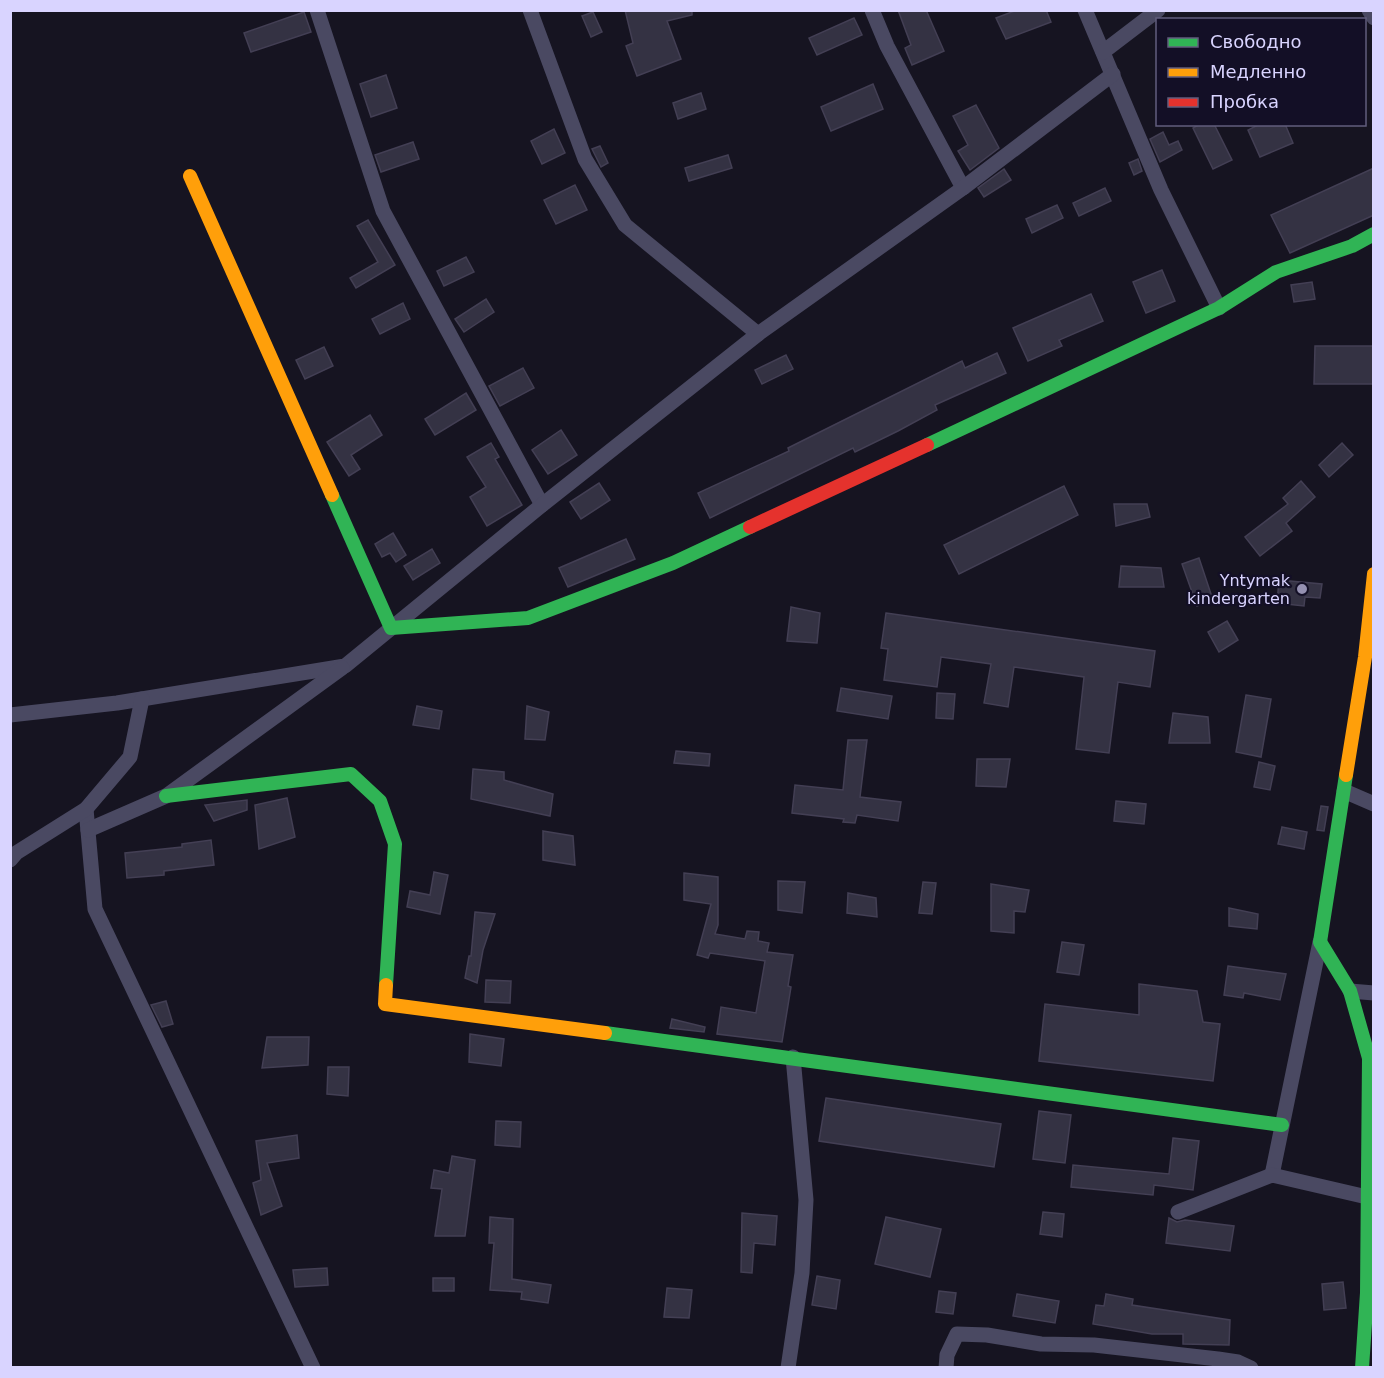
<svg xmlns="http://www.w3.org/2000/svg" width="1384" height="1378" font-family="'DejaVu Sans',sans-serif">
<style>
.building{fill:#343243;stroke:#433f54;stroke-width:1.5}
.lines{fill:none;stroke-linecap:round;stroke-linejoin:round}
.street{stroke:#4a4962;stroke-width:15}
.fast{stroke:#30b455;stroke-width:14}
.slow{stroke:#ff9f0a;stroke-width:14}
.jam{stroke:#e5322d;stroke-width:14}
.poi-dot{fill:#9591b1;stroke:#130f26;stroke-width:2}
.labels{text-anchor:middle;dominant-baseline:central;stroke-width:4.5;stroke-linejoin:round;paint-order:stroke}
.poi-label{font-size:16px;fill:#d9d4ff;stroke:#130f26;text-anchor:end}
</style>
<rect width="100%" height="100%" fill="#161421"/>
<g class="building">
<path d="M625,10h67v5l-25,6 14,38 -44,17 -11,-30 7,-3z"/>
<path d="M898,10h28l18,41 -32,14 -7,-17 6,-3z"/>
<path d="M1017,10h29l5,12 -45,17 -10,-21z"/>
<path d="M304,12l7,20 -60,20 -7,-19z"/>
<path d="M593,12l9,20 -11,5 -9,-21z"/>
<path d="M854,18l8,17 -45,20 -8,-17z"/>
<path d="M386,75l11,33 -26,9 -11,-33z"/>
<path d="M873,84l10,25 -52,22 -10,-24z"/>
<path d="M701,93l5,16 -28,10 -5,-16z"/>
<path d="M976,105l23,43 -29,22 -12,-19 10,-6 -15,-29z"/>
<path d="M1200,124h14l18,36 -19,9 -20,-41z"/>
<path d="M1260,124h25l8,19 -33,14 -12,-27z"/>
<path d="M554,129l11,24 -23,11 -11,-23z"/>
<path d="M1163,132l6,13 9,-4 4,9 -22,12 -10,-23z"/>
<path d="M413,142l6,17 -38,13 -6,-17z"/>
<path d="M600,146l8,17 -7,4 -9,-18z"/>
<path d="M728,155l4,13 -43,13 -4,-13z"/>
<path d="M1138,159l4,12 -8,4 -5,-12z"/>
<path d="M1374,168v47l-84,38 -19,-38z"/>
<path d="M1004,169l7,11 -27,17 -6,-9z"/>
<path d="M575,185l12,25 -31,14 -12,-24z"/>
<path d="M1105,188l6,13 -32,15 -6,-13z"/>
<path d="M1057,205l6,13 -31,15 -6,-14z"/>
<path d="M368,220l27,45 -39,23 -6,-10 28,-16 -21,-36z"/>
<path d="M466,257l8,15 -30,14 -7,-15z"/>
<path d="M1162,270l13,31 -29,12 -13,-31z"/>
<path d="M1312,282l3,17 -21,3 -3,-17z"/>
<path d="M1091,294l12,27 -44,19 3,6 -34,15 -15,-33z"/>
<path d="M486,299l8,13 -30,20 -9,-13z"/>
<path d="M403,303l7,16 -30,15 -8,-15z"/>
<path d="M1315,346h59v38h-60z"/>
<path d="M324,347l9,19 -28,13 -9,-19z"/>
<path d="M997,353l9,20 -71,32 2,5 -39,21 -43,21 -2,-4 -143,70 -12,-25 91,-42 -1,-3 174,-87 3,7z"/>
<path d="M786,355l7,14 -31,15 -7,-14z"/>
<path d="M523,368l11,20 -34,18 -11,-20z"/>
<path d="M466,393l10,17 -41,25 -10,-16z"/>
<path d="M370,415l12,20 -31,20 9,14 -11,7 -22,-34z"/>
<path d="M561,430l16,25 -29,19 -16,-24z"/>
<path d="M491,443l8,14 -4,2 27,46 -35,21 -17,-29 16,-10 -19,-30z"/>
<path d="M1342,443l11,12 -24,22 -10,-12z"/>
<path d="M1301,481l14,16 -29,26 6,8 -32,25 -15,-19 43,-33 -5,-6z"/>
<path d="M599,483l11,17 -29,19 -11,-17z"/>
<path d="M1064,486l14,29 -119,59 -15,-29z"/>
<path d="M1114,504h33l3,13 -34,9z"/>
<path d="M393,533l13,22 -10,7 -6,-9 -8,4 -7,-13z"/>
<path d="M626,539l9,20 -67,28 -9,-19z"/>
<path d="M432,549l8,14 -27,17 -9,-14z"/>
<path d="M1199,558l14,42 -16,6 -15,-42z"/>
<path d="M1121,566l40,2 3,19h-45z"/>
<path d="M1279,580l43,4 -2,14 -15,-1 -1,9 -27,-3z"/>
<path d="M791,607l29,6 -3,30 -30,-2z"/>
<path d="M886,613l269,38 -5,36 -32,-5 -9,71 -33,-4 8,-72 -70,-10 -6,40 -24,-4 7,-39 -50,-7 -4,30 -53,-7 4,-31 -7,-1z"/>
<path d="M1227,621l11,19 -19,12 -11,-20z"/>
<path d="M841,688l51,8 -4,23 -51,-8z"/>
<path d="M937,693l18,1 -2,25 -17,-1z"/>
<path d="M1246,695l25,4 -10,58 -25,-5z"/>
<path d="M417,706l25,5 -3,18 -26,-4z"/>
<path d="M527,706l22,6 -4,28 -20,-1z"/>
<path d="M1173,713l35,4 2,26h-41z"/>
<path d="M848,740h19l-7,57 41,5 -3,19 -41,-6 -2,8 -12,-1 1,-3 -52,-6 3,-28 48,5z"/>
<path d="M676,751l34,3 -1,12 -35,-3z"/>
<path d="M977,759h33l-4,28 -30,-1z"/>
<path d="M1259,762l16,4 -5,24 -16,-3z"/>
<path d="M473,769l31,3v8l49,14 -3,22 -79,-17z"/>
<path d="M287,798l8,39 -36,12 -4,-44z"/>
<path d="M247,800v10l-33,11 -9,-16z"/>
<path d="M1116,801l30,3 -2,20 -30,-3z"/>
<path d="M1321,806l7,1 -4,24 -7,-1z"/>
<path d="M1282,827l25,5 -3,17 -26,-5z"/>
<path d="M543,831l30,5 2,29 -32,-5z"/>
<path d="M211,840l3,25 -50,6v4l-37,3 -2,-25 57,-6v-3z"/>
<path d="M434,872l14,3 -8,39 -33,-7 3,-16 20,4z"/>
<path d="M684,873l34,4v48l-3,9 30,5 2,-8 12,1 -1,9 11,2 -2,9 26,3 -5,31 3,1 -9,55 -65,-8 4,-27 35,6 9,-52 -55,-8 -2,5 -11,-3 14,-51 -27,-4z"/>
<path d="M778,881l27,1 -3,31 -24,-3z"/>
<path d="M923,882l13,1 -4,31 -13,-1z"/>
<path d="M991,884l38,6 -4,22 -11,-1v22l-23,-2z"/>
<path d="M848,893l28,5 1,19 -30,-4z"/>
<path d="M1229,908l29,6 -1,15 -28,-3z"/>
<path d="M475,912l20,2 -12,36 -6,33 -12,-5 4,-22h2z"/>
<path d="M1062,942l22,3 -5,30 -22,-3z"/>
<path d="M1228,966l58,8 -6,26 -36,-7 -1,5 -19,-3z"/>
<path d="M486,980l25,1 -1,22 -25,-1z"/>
<path d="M1139,984l58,7 6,31 17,2 -7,57 -174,-20 6,-57 94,11z"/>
<path d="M166,1001l7,23 -11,3 -11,-22z"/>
<path d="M672,1019l33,8 -1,5 -34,-4z"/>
<path d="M470,1034l34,5 -3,27 -32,-4z"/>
<path d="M267,1037h42l-1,28 -46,3z"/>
<path d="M328,1067h21l-1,29 -21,-2z"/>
<path d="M826,1098l175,26 -7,43 -175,-26z"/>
<path d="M1039,1111l32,4 -6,48 -32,-4z"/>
<path d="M496,1121l25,1 -1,25 -25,-2z"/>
<path d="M297,1135l2,23 -32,5 15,43 -21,9 -8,-32 8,-3 -5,-39z"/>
<path d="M1173,1138l26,3 -6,49 -39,-5 -1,10 -82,-8 2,-22 96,9z"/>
<path d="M452,1156l23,4 -10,76h-30l7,-47 -11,-1 3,-18 15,3z"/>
<path d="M1043,1212l21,2 -2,23 -22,-3z"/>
<path d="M742,1213l35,3 -2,29 -21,-2 -2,30 -11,-1z"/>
<path d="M490,1217l23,2 -1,60 39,6 -3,18 -27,-4 1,-7 -32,-2 4,-47h-5z"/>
<path d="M886,1217l55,12 -11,48 -55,-13z"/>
<path d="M1169,1218l8,4 8,-2 49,6 -4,25 -64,-8z"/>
<path d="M327,1268l1,17 -33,2 -2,-17z"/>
<path d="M817,1276l23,4 -4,29 -24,-4z"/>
<rect x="433" y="1278" width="21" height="13"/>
<path d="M1343,1282l3,26 -22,2 -2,-26z"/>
<path d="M667,1288l25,2 -3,28 -25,-1z"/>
<path d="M939,1291l17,2 -3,21 -17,-2z"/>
<path d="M1017,1294l42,7 -4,22 -42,-7z"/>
<path d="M1106,1294l27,5 -1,6 98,15 -1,25 -46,-1v-10h-31l-59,-10 3,-19 8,1z"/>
</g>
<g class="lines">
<g class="street">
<path d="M317,10l66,201 159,294"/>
<path d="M530,10l55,149 40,66 133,109"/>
<path d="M872,10l15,36 76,142"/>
<path d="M1085,10l76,180 58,118"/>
<path d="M1369,10l5,8"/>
<path d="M1103,52l55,-42"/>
<path d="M10,715l107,-12 228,-37 197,-161 216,-171 205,-146 150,-114"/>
<path d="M1344,791l30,13"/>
<path d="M86,809l9,100 218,459"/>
<path d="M88,830l78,-34 176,-128"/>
<path d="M10,860l6,-7 70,-44 44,-52 12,-58"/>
<path d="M1350,991l24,2"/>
<path d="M1272,1175l48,-233"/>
<path d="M1178,1212l94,-37 95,22"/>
<path d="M788,1368l14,-95 4,-73 -13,-143"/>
<path d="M946,1368l1,-13 10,-21 30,1 54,9 53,1 124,14 20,3 13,6"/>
</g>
<g class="fast">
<path d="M927,445l292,-137 57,-36 76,-26 22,-12"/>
<path d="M332,495l59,133 137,-10 145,-55 77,-36"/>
<path d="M1346,775l-26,167 30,49 19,67 -2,235 -5,75"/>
<path d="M166,796l185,-22 29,27 15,43 -9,141"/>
<path d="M605,1033l677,92"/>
</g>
<g class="slow">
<path d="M190,176l142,319"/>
<path d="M1346,775l19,-118 9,-83"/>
<path d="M386,985l-1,19 220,29"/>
</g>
<path class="jam" d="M750,527l177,-82"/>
</g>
<circle class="poi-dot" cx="1302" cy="589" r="6"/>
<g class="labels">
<g class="poi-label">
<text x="1290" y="580">Yntymak<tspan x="1290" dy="18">kindergarten</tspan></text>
</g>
</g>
<rect width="1384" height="1378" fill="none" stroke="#d9d4ff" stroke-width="24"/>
<rect x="1156" y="18" width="210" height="108" fill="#130f26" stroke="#625e7d" stroke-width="1.5"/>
<rect x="1168" y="38" width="30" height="9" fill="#30b455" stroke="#625e7d" stroke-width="1.5"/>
<text x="1210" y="48" font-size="18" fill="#d9d4ff">Свободно</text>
<rect x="1168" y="68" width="30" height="9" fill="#ff9f0a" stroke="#625e7d" stroke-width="1.5"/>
<text x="1210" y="78" font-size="18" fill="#d9d4ff">Медленно</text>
<rect x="1168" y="98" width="30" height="9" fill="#e5322d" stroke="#625e7d" stroke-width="1.5"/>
<text x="1210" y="108" font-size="18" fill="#d9d4ff">Пробка</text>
</svg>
